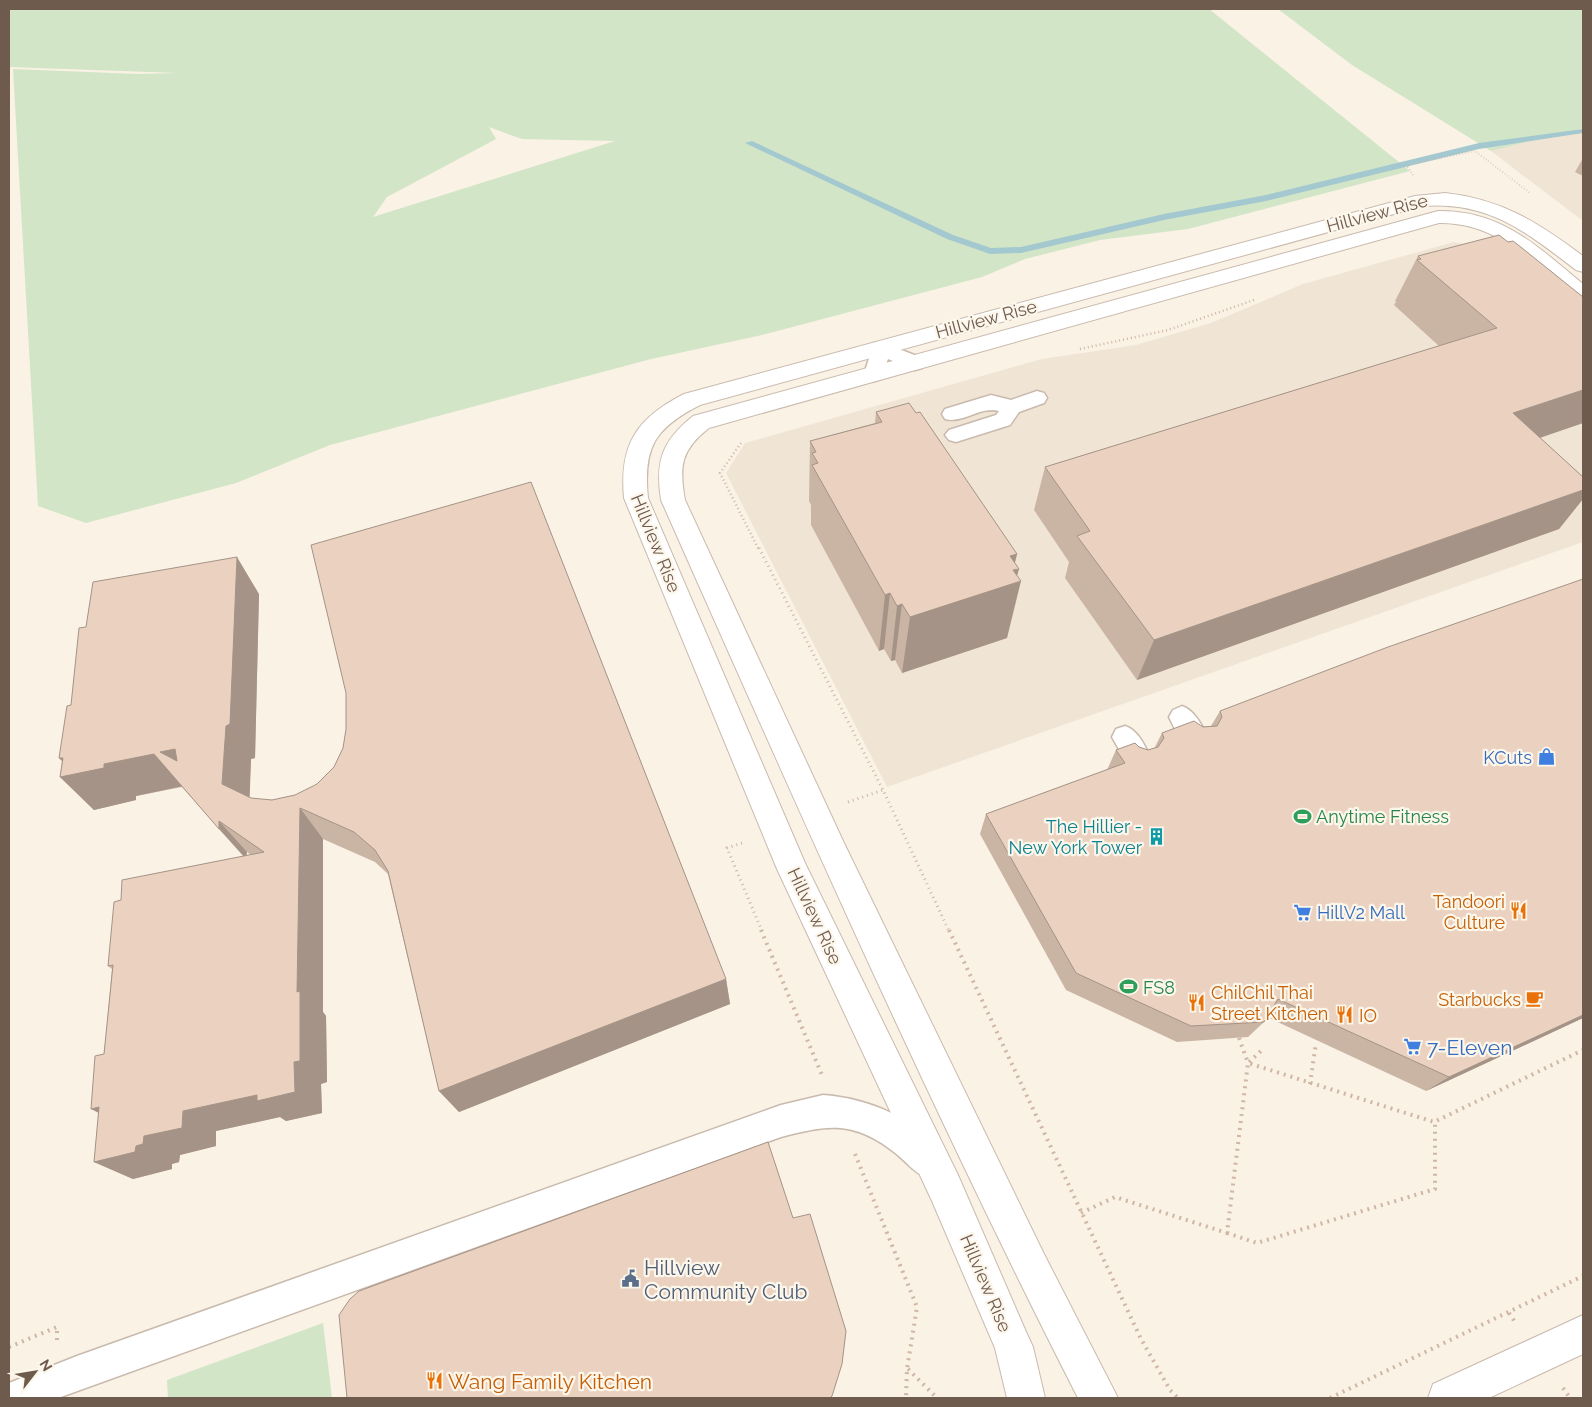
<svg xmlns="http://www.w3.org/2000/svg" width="1592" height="1407" font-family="Raleway,sans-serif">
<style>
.residential{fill:#f0e4d5}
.green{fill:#d2e5c6;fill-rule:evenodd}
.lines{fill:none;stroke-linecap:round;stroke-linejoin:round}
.stream{fill:#a4c8d0;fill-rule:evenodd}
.lane-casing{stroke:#c9baad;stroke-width:3}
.street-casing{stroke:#c9baad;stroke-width:2}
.path-far3{stroke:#d0b6a4;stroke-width:2;stroke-dasharray:0.5 2.5;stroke-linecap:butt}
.path-far2{stroke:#d0b6a4;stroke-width:2.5;stroke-dasharray:1 3;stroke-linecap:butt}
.path-far1{stroke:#d0b6a4;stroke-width:3;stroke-dasharray:1 4;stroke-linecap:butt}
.path{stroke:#d0b6a4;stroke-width:4;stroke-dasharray:2 5;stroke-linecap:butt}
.lane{fill:#fff;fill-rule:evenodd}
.street{fill:#fff;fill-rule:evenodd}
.wall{fill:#cab5a5;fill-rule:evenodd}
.shaded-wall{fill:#a49386}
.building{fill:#ebd2c0;stroke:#a49386;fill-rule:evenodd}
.labels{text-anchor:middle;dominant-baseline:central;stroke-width:4.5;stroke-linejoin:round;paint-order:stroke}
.street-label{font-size:18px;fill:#6f5a4e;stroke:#fcf6eb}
.shop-label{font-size:18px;fill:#366cbe;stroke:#fcf6eb;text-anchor:end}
.leisure-label{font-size:18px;fill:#27864d;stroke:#fcf6eb;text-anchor:start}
.culture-label{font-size:18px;fill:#0d838f;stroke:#fcf6eb;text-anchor:end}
.food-label{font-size:18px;fill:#c56008;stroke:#fcf6eb;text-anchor:end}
.near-shop-label{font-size:21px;fill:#366cbe;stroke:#fcf6eb;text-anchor:start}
.near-service-label{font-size:21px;fill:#4e5e75;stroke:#fcf6eb;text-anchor:start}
.near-food-label{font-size:21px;fill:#c56008;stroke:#fcf6eb;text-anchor:start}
</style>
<rect width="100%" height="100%" fill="#f9f2e5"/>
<g class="residential">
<path d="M1583,127v94l-92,-70z"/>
<path d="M1454,242l37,8 92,74v218l-696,245 -161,-314 19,-30 297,-84 94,-14 75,-22 92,-39z"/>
</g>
<g class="green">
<path d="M9,9h1200l201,162 -222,58 -88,11 -75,19 -43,18 -220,58 -111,24 -321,86 -94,38 -150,40 -48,-17 -25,-437 125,5 40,-1 -169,-6zM489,127l33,12 93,2 -242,76 14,-20 109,-58z"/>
<path d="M1278,9h305v119l-92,23 -139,-86z"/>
<path d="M323,1323l9,75h-164l-1,-18z"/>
</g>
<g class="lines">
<path class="stream" d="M1583,129v4l-104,16 -213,52 -102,19 -143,33 -31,1 -43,-15 -202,-96 7,-2 201,94 38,13 30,-1 143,-33 102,-19 213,-52z"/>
<defs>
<g id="lane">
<path d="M881,342l41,16 3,5 -3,5 -7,2 -27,-11 -7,20 -7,2 -7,-2 -3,-5 10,-31z"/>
<path d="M1037,391l7,2 3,5 -3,5 -25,9 -9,13 -54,17 -7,-2 -4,-5 4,-5 47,-15 3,-4c-19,-5 -36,13 -54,8l-3,-5 3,-5 46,-14 20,5z"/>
<path d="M1182,706c13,5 20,19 26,32l-4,8c-20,7 -27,-13 -35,-29l4,-7z"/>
<path d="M1125,726c14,5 20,20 26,33l-4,8 -9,3 -9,-3 -17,-30 4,-8z"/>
<path d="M823,1095c43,3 102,24 120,67l-5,11 -11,5c-14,-6 -21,-17 -33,-26 -41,-32 -67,-27 -113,-15l-723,261h-49v-15l68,-27 704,-251z"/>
</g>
<g id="street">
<path d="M1445,193c57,6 94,30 138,63v16l-7,-2c-50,-38 -87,-69 -153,-64l-723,199c-45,23 -57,42 -52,93l157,365 153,312 69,159 6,13 12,51h-38l-12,-50 -63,-147 -155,-332 -153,-371c-5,-54 13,-80 60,-104l731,-198z"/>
<path d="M1438,211c63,-1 99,35 145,73v16l-7,-1c-42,-36 -79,-77 -137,-76l-730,205c-28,22 -30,38 -24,72l159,343 200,411 74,144h-40c-150,-294 -283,-596 -417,-898 -6,-39 1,-59 32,-84z"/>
<path d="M1583,1315v39l-94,44h-61l5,-14z"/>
</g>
</defs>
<use href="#lane" class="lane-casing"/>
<use href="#street" class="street-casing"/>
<path class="path-far3" d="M1413,175l-5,-8 2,-3 65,-13 55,42"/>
<g class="path-far2">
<path d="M1080,349l88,-19 86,-30"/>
<path d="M741,443l-21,30 39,77"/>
</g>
<g class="path-far1">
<path d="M759,548l124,242"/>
<path d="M848,802l35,-12 66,141"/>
<path d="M742,843l-15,5 35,83"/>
</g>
<g class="path">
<path d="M761,930l61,145"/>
<path d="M949,930l192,409 29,51 8,8"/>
<path d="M1239,1038l9,25 15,-14"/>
<path d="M1310,1084l6,-41"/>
<path d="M855,1154l62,153 -10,62 -1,29"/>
<path d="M1081,1213l34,-16 112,36 21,-170 186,59 149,-72"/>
<path d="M1227,1233l30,10 178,-54v-68"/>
<path d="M1509,1313l6,9"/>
<path d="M9,1347l48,-20v13"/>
<path d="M908,1369l29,29"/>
<path d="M1563,1388l7,10"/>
<path d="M1330,1398l253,-122"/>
</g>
<use href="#lane" class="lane"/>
<use href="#street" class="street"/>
</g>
<g class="wall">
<path d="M1583,158v18l-8,-4z"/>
<path d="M1508,242l75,55v126l-43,15 43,39v22l-24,30 -422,151 -72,-102 4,-16 -35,-52 11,-43 394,-121 -45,-41 2,-3 -1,-1 23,-45z"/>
<path d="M876,412l141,142 -2,9 2,12 -10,63 -105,35 -7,-13 -4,1 -7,-12 -5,2 -68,-126v-20l-2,-4 1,-60 65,-18z"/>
<path d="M259,594l-4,164 -4,1 -2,39 23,2 23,-5 431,184 4,25 -271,108 -20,-21 -51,-217 -13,-12 -52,-23v173l3,4 1,66 -6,2 1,29 -36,8 -6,-4 -64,14v15l-36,9 -1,7 -7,2v5l-39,10 -39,-17 18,-193 -4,-3 13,-66 123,-44 -62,-69 -46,9v4l-42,10 -34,-33 2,-16 -3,-3 12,-53zM247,852l4,3 -5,1z"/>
<path d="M1220,711l363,307 -157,73 -159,-74 -3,5 -16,15 -71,5 -111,-52 -86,-156 6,-20 121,-44 9,-20 23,-3 9,3 6,-1 8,-16 41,-6 8,-1z"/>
</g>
<g class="shaded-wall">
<path d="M1583,390v33l-100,34 30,-44z"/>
<path d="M1583,490v9l-24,30 -422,151 17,-40z"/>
<path d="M1017,554l-8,31 4,-15 6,-1 -4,14 6,-2 -14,57 -105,35 8,-56 100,-61z"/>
<path d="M237,557l22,37 -4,164 -4,1 -2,57 -27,-32z"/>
<path d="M890,593l-6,56 -5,2 6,-56z"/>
<path d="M902,604l-7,56 -4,1 6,-55z"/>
<path d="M175,749l29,33 -44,-30z"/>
<path d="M154,754l29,32 -47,10v4l-42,10 -34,-33 16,-3 -17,-16h4l41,6z"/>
<path d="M300,808l23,31v173l3,4 1,66 -6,2 1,29 -36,8 -6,-4 -64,14v15l-36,9 -1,7 -7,2v5l-39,10 -39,-17 42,-16 8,-10 39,-25 74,-16 37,-33 3,-70z"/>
<path d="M219,821l28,31 -1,7 -27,-30z"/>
<path d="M726,979l4,25 -271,108 -20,-21z"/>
<path d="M1583,1015v3l-157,73 23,-14z"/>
<path d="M99,1107l31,22 -39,-20z"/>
</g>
<g class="building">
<path d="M1499,235l9,7 5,-1 9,7 61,49v93l-70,23 70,64v13l-429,150 -77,-104 13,-5 -45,-64 452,-139 -80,-68 4,-1 -3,-3z"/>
<path d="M909,403l7,10 4,-1 97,142 -7,2 9,13 -6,1 8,11 -111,36 -8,-13 -5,2 -7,-13 -5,2 -73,-130 6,-2 -6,-10 4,-1 -6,-11 72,-19 -6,-10z"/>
<path d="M531,482l195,497 -287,112 -51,-220 -13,-21 -21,-18 -54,-24 -3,184 3,-1v70l-6,1 1,30 -38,9v-6l-74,16 -1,17 -38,8 -1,8 -7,2 -1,6 -41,10 5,-55 -8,2 4,-53 9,-2 9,-89 -5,1 6,-64 7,-2 1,-20 142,-28 -45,-31v8l-65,-75 -50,10v4l-44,9 3,-19h-4l8,-52 4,-1 8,-77 7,-1 7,-45 144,-25 -7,167 -4,2 -4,58 29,14 21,2 23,-5 22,-11 17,-17 9,-19 3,-19v-36l-35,-148zM175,749l2,12 -17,-9z"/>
<path d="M1583,579v436l-134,62 -171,-78 -14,23 -73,4 -115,-53 -90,-159 139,-51 -9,-13 19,-7 4,4 9,3 10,-3 6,-9 -2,-5 32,-12 9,6 14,-1 5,-9 -2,-6 168,-64z"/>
<path d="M768,1142l25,76 17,-4 36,117 -4,33 -10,32 -2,2h-483l-8,-83 11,-16 9,-8z"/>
</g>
<defs>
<symbol id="shop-bare" viewBox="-9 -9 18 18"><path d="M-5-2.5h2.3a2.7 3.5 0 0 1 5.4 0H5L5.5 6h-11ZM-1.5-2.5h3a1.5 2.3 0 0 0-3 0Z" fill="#3f7fe0" stroke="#fcf6eb" stroke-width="2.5" paint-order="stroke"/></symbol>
<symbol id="stadium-bare" viewBox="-9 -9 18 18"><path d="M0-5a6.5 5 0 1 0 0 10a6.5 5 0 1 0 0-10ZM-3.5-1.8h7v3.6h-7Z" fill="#2e9e5b" stroke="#fcf6eb" stroke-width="2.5" paint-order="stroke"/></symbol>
<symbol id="building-bare" viewBox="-9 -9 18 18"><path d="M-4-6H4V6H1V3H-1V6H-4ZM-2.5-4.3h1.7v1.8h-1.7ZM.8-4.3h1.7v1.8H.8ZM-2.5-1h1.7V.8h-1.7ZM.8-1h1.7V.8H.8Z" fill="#0f9aa8" stroke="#fcf6eb" stroke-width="2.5" paint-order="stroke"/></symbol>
<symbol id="restaurant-bare" viewBox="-9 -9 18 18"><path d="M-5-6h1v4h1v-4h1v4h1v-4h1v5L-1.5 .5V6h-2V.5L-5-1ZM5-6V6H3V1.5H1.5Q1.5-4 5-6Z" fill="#e8710a" stroke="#fcf6eb" stroke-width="2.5" paint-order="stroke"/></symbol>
<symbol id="supermarket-bare" viewBox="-9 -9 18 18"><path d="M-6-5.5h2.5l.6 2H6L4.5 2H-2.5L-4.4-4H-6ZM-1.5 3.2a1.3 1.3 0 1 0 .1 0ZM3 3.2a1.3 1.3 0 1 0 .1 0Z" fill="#3f7fe0" stroke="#fcf6eb" stroke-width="2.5" paint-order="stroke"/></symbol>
<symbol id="cafe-bare" viewBox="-9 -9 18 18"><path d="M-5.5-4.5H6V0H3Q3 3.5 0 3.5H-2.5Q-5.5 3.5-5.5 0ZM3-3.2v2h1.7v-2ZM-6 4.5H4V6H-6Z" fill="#e8710a" stroke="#fcf6eb" stroke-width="2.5" paint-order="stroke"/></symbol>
<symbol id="civic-bare" viewBox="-9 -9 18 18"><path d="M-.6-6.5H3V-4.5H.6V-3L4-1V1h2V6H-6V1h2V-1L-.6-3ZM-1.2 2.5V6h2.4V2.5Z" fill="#5c6f8a" stroke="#fcf6eb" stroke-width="2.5" paint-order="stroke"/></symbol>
</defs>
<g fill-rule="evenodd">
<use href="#shop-bare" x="1534" y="744" width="25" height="25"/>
<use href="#stadium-bare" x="1290" y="804" width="25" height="25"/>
<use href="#building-bare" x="1144" y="824" width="25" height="25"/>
<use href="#restaurant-bare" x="1506" y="898" width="25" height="25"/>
<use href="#supermarket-bare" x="1290" y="900" width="25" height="25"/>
<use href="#stadium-bare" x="1116" y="974" width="25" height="25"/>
<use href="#cafe-bare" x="1522" y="986" width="25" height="25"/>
<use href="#restaurant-bare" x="1184" y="990" width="25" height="25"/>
<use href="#restaurant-bare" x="1332" y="1002" width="25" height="25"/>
<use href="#supermarket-bare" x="1400" y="1034" width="25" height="25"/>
<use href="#civic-bare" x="618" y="1266" width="25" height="25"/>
<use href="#restaurant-bare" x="422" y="1368" width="25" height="25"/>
</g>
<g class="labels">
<g class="street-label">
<text transform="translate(1377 213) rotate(-15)">Hillview Rise</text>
<text transform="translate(986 319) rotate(-15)">Hillview Rise</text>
<text transform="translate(656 543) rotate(68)">Hillview Rise</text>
<text transform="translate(815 916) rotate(65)">Hillview Rise</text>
<text transform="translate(986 1283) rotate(67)">Hillview Rise</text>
</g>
<g class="shop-label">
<text x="1532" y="757">KCuts</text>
<text x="1317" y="912" text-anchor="start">HillV2 Mall</text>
</g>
<g class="leisure-label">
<text x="1316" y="816">Anytime Fitness</text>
<text x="1143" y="987">FS8</text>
</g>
<g class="culture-label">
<text x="1142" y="826">The Hillier -<tspan x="1142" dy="21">New York Tower</tspan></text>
</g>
<g class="food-label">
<text x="1505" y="901">Tandoori<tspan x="1505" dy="21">Culture</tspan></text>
<text x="1211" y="992" text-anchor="start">ChilChil Thai<tspan x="1211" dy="21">Street Kitchen</tspan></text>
<text x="1521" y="999">Starbucks</text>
<text x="1359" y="1015" text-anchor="start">IO</text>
</g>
<g class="near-shop-label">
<text x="1427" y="1047">7-Eleven</text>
</g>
<g class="near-service-label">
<text x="644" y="1267">Hillview<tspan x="644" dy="24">Community Club</tspan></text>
</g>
<g class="near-food-label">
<text x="448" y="1381">Wang Family Kitchen</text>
</g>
</g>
<rect width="1592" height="1407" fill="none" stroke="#6f5a4e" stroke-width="20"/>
<g transform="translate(35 1372) rotate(59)" stroke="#fcf6eb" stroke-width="4" paint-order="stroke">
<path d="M0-4L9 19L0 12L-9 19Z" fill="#6f5a4e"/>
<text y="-8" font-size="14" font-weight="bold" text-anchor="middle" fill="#6f5a4e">N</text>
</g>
</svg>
